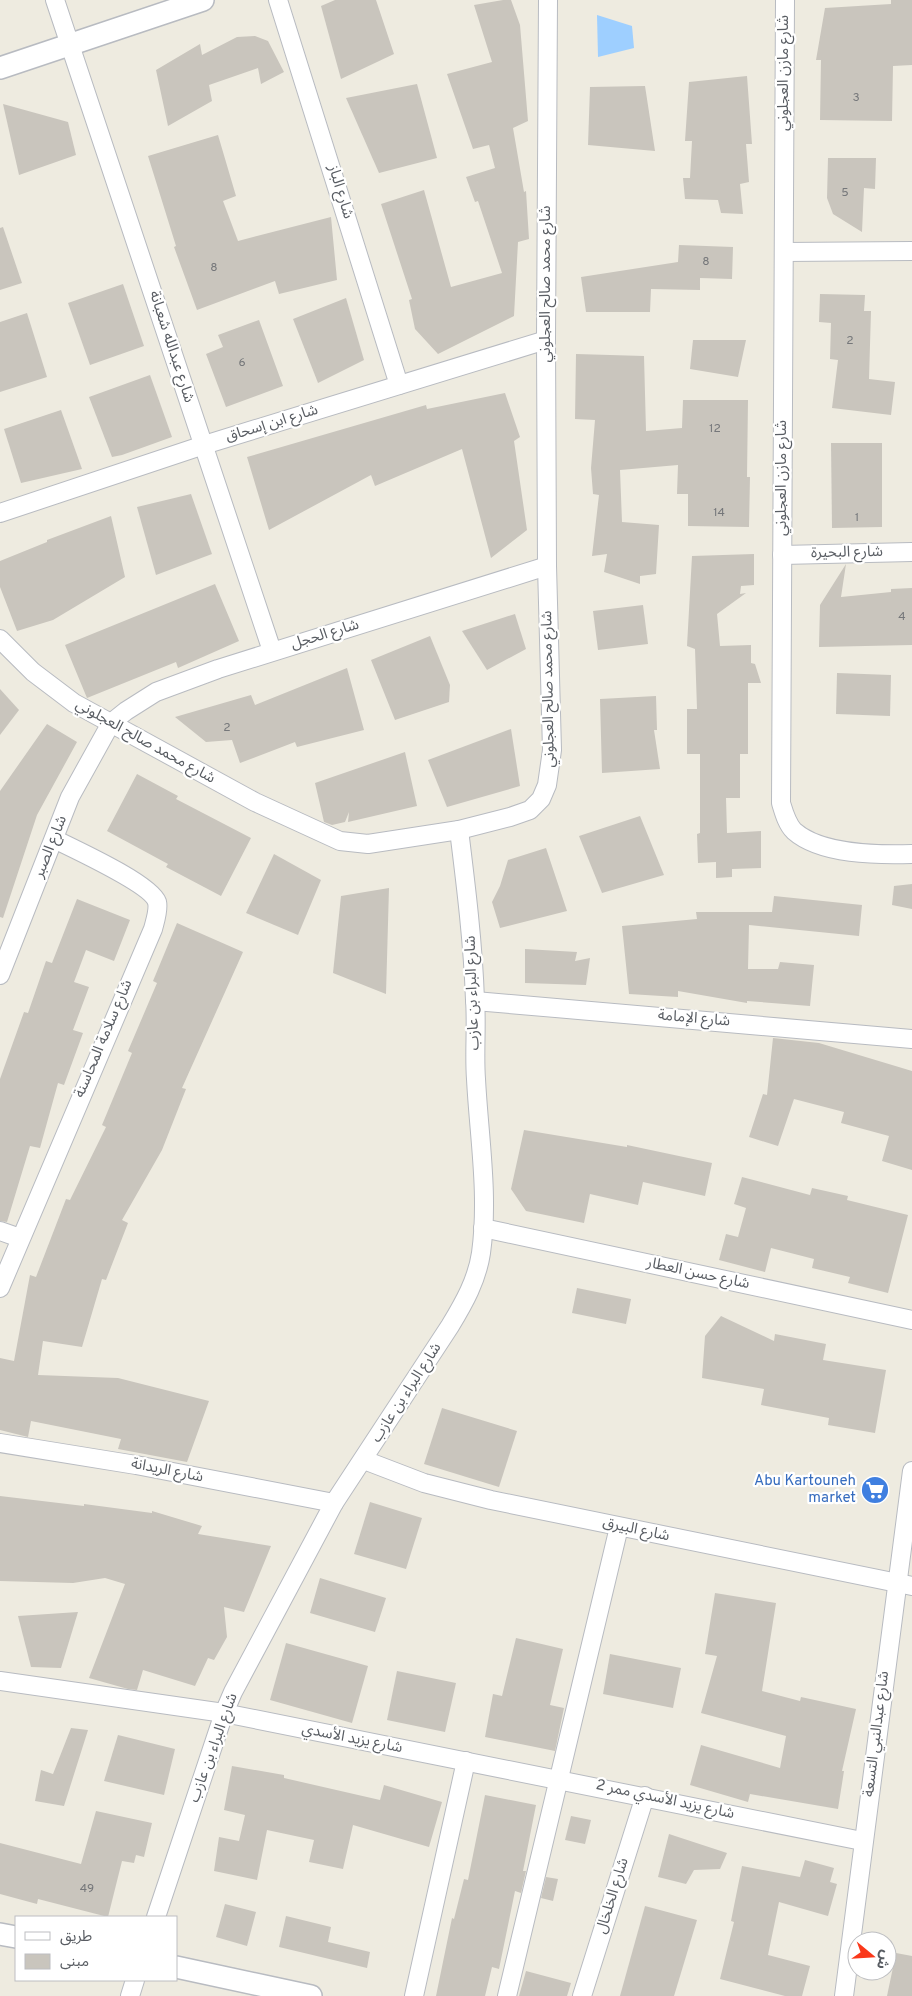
<svg xmlns="http://www.w3.org/2000/svg" width="912" height="1996" font-family="Overpass,'Noto Sans Arabic',sans-serif">
<style>
.water{fill:#9ecfff}
.building{fill:#c9c5bd}
.lines{fill:none;stroke-linecap:round;stroke-linejoin:round}
.minor-casing{stroke:#b8bbc1;stroke-width:20}
.tertiary-casing{stroke:#b8bbc1;stroke-width:24}
.minor{stroke:#fff;stroke-width:18}
.tertiary{stroke:#fff;stroke-width:21}
.labels{text-anchor:middle;dominant-baseline:central;stroke-width:4.5;stroke-linejoin:round;paint-order:stroke}
.number-label{font-size:12px;fill:#75777a}
.street-label{font-size:15px;fill:#595d63;stroke:#fff}
.shop-label{font-size:15px;fill:#366cbe;stroke:#fff;text-anchor:end}
</style>
<rect width="100%" height="100%" fill="#eeebe0"/>
<path class="water" d="M597,15l35,11 2,22 -36,9z"/>
<g class="building">
<path d="M335,0h41l18,54 -53,25 -20,-73z"/>
<path d="M503,0h8l9,25 8,96 -15,7 11,64 2,-1 3,48 -11,3 -4,74 -76,38 -23,-25 -6,-29 3,-1 -31,-95 43,-14 27,97 51,-14 -24,-72 -3,1 -9,-25 29,-9 -6,-23 -16,4 -26,-75 45,-12 -18,-57z"/>
<path d="M891,0h21v65l-19,1 -1,55 -72,-1 1,-60h-5l9,-52 66,-4z"/>
<path d="M255,36l13,5 16,31 -23,12 -3,-16 -49,17 3,16 -44,25 -12,-56 44,-26 2,11 35,-18z"/>
<path d="M747,76l5,68h-6l3,38 -9,2 3,30 -22,-1 -3,-13 -33,-1 -2,-21h7l2,-37h-7l4,-59z"/>
<path d="M417,84l20,74 -58,15 -33,-75z"/>
<path d="M645,86l10,65 -67,-6 2,-58z"/>
<path d="M3,104l65,18 8,33 -57,20z"/>
<path d="M218,135l18,61 -13,5 15,40 93,-24 6,63 -58,14 -4,-13 -78,29 -23,-63 2,-1 -28,-90z"/>
<path d="M828,158h48l-1,31 -11,-1 -2,44 -29,-18 -6,-16z"/>
<path d="M3,227l19,56 -22,7v-62z"/>
<path d="M679,245l54,2 -1,32 -32,-1v12l-49,-1 -1,23h-64l-5,-35 97,-15z"/>
<path d="M123,284l21,62 -54,19 -22,-62z"/>
<path d="M820,294l45,1 -1,16h7l-2,68 26,3 -4,33 -59,-7 6,-48 -8,-1 1,-36 -12,-1z"/>
<path d="M346,298l18,62 -46,23 -25,-64z"/>
<path d="M27,313l20,64 -47,15v-70z"/>
<path d="M259,320l24,66 -57,21 -20,-53 17,-7 -5,-12z"/>
<path d="M693,340h53l-8,37 -48,-8z"/>
<path d="M576,354l68,2 2,75 36,-3 1,-28h65l-1,77h3l-1,50 -61,-1v-32h-11l1,-29 -58,5 2,52 37,3 -3,49 -16,2v8l-36,-12 3,-18 -15,2 7,-61 -6,-1 -2,-26 4,-48 -20,-1z"/>
<path d="M150,375l22,62 -50,18 -10,2 -23,-60z"/>
<path d="M505,393l15,44 -6,4 13,89 -36,28 -29,-109 -87,37 -4,-11 -102,55 -22,-73 179,-52 1,4z"/>
<path d="M61,410l21,59 -61,14 -17,-54z"/>
<path d="M831,443h51v84l-50,1z"/>
<path d="M191,494l21,60 -56,21 -19,-68z"/>
<path d="M111,516l14,61 -72,43 -36,11 -17,-44v-26l47,-19v-2z"/>
<path d="M754,554v31l-13,1 -1,8 6,-1 -29,21 3,32 31,-1v18l4,1 6,19h-13v71h-8v44h-14l1,35 34,-2v37l-29,1v8l-16,1v-16l-18,1 -1,-29 3,-1v-79h-13v-45h10l-2,-60 -8,-3 5,-90z"/>
<path d="M846,564l-5,33 50,-5v-3l21,-1v57l-93,2 1,-42z"/>
<path d="M215,584l24,57 -61,27 -2,-6 -89,36 -22,-53z"/>
<path d="M643,605l5,39 -50,6 -5,-39z"/>
<path d="M515,614l11,35 -39,21 -25,-39z"/>
<path d="M430,636l20,49 -1,17 -54,18 -24,-60z"/>
<path d="M347,668l17,62 -67,17 -2,-5 -55,21 -8,-23 -26,2 -31,-25 76,-22 4,10z"/>
<path d="M837,673l54,2 -1,41 -54,-2z"/>
<path d="M0,689l19,21 -19,25z"/>
<path d="M656,696l1,34h-3l6,39 -58,4 -2,-74z"/>
<path d="M47,724l30,18 -40,73 -34,103 -3,-1v-126z"/>
<path d="M511,729l9,57 -73,21 -19,-47z"/>
<path d="M405,752l12,54 -69,16 1,-10 -4,10 -13,3 -8,-3 -9,-39z"/>
<path d="M137,774l41,22 -2,3 75,39 -30,58 -55,-29 2,-3 -61,-33z"/>
<path d="M640,816l24,59 -62,18 -23,-57z"/>
<path d="M546,848l21,63 -67,17 -8,-26 8,-16 8,-26z"/>
<path d="M274,854l47,26 -23,55 -52,-22z"/>
<path d="M912,884v25l-20,-4 2,-19z"/>
<path d="M389,888l-3,106 -53,-21 8,-77z"/>
<path d="M774,896l88,9 -3,31 -110,-11 -1,44h30l2,-7 34,3 -4,41 -63,-5v2l-69,-12v6l-49,-3 -7,-68 75,-7 -1,-7h76z"/>
<path d="M77,899l53,21 -16,41 -28,-11 -12,32 15,5 -16,43 10,3 -19,52 -6,-2 -18,65 -10,-2 -23,76 -7,-1v-142l24,-67 4,1 18,-52 6,2z"/>
<path d="M177,923l66,29 -61,136 4,1 -24,61 -40,70 6,3 -22,57 -4,-1 -20,68 -39,-6 -5,34 80,3 91,23 -22,61 -69,-13 3,-10 -90,-18 -3,16 -28,-7v-72l14,3 16,-86 6,2 30,-78 4,1 36,-73 -4,-2 30,-72 -4,-2 29,-68 -4,-2z"/>
<path d="M525,949l52,3 -2,9 15,-3 -4,27 -61,-2z"/>
<path d="M773,1038l46,5 93,28v99l-30,-9 7,-25 -48,-13 3,-11 -50,-13 -16,47 -29,-9 14,-43 4,1z"/>
<path d="M524,1130l103,17v-2l85,18 -7,33 -62,-14 -5,23 -48,-11 -6,29 -58,-12 -15,-22z"/>
<path d="M742,1177l68,18 2,-7 36,8 -1,4 61,15 -20,78 -40,-10 2,-6 -38,-9 2,-9 -43,-11 -6,24 -46,-12 7,-26 12,3 8,-29 -12,-4z"/>
<path d="M577,1288l54,11 -5,25 -54,-11z"/>
<path d="M721,1316l53,25 1,-7 51,10 -3,16 63,10 -11,63 -47,-8 1,-7 -68,-13 3,-16 -62,-11 3,-42z"/>
<path d="M442,1408l75,23 -18,56 -75,-23z"/>
<path d="M0,1496l84,10v-2l68,9v-2l50,15 -4,8 73,12 -27,66 -20,-5 3,30 -13,23 -6,-2 -13,28 -52,-16 -6,20 -9,-1 -39,-11 36,-94 -20,-6 -32,5 -73,-2z"/>
<path d="M370,1502l52,16 -16,51 -52,-15z"/>
<path d="M320,1578l66,20 -11,34 -65,-19z"/>
<path d="M715,1593l61,10 -14,88 38,10 1,-4 55,12 -14,62h2l-6,38 -88,-15 -2,8 -58,-17 11,-40 79,23 6,-32 -85,-23 16,-57 -12,-2z"/>
<path d="M78,1612l-17,56 -30,-1 -13,-51z"/>
<path d="M516,1638l47,11 -13,56 14,3 -9,43 -70,-14 8,-43 9,2z"/>
<path d="M286,1643l82,23 -16,57 -82,-23z"/>
<path d="M610,1654l71,14 -8,40 -70,-14z"/>
<path d="M397,1671l59,12 -11,49 -58,-12z"/>
<path d="M71,1728l17,2 -24,76 -29,-5 6,-31 12,4z"/>
<path d="M118,1735l57,14 -11,46 -60,-14z"/>
<path d="M232,1766l52,9v3l96,22 4,-15 58,17 -13,45 -76,-22 -10,44 -34,-7 5,-22 -47,-10 -10,50 -43,-9 5,-34 20,4 6,-26 -21,-5z"/>
<path d="M485,1795l51,10 -13,66h3l-5,22 -6,-2 -16,78 -7,-2 -7,29h-49l16,-78 2,1 10,-40 4,1z"/>
<path d="M96,1811l56,12 -8,34 -8,-2 -2,8 -12,-2 -14,56 -70,-18 -1,5 -37,-10v-51l81,21z"/>
<path d="M571,1816l20,4 -6,24 -20,-4z"/>
<path d="M669,1834l58,19 -7,16 -26,1 -8,14 -28,-7z"/>
<path d="M805,1860l29,8 -4,14 7,2 -9,32 -49,-14 -11,53 42,11 -8,30h-17l-65,-17 14,-57 -3,-1 11,-55 58,11z"/>
<path d="M546,1877l12,2 -5,22 -12,-3z"/>
<path d="M225,1904l31,8 -9,34 -31,-9z"/>
<path d="M645,1906l52,14 -23,76h-54z"/>
<path d="M286,1916l45,11 -3,15 42,10 -3,16 -88,-21z"/>
<path d="M896,1953l16,3v40h-25z"/>
<path d="M526,1971l45,12 -4,13h-48z"/>
</g>
<g class="lines">
<defs>
<g id="minor">
<path d="M55,0l217,651"/>
<path d="M278,0l121,385"/>
<path d="M785,0l-4,803c3,10 6,21 13,28 27,24 84,24 118,23"/>
<path d="M784,252l128,-1"/>
<path d="M0,513l204,-68 342,-105"/>
<path d="M782,555l130,-3"/>
<path d="M0,639l33,33 41,31 181,99 85,39 28,3 91,-14 51,-13 20,-7 11,-11 6,-14 5,-35 -5,-184 -1,-226 2,-340"/>
<path d="M0,975l70,-178 41,-74 15,-12 30,-19 62,-23 329,-103"/>
<path d="M475,1001l437,38"/>
<path d="M483,1228l429,92"/>
<path d="M0,1231l20,7"/>
<path d="M0,1288l153,-359c2,-8 6,-19 4,-27 -6,-18 -83,-53 -103,-63"/>
<path d="M0,1443l136,22 198,38"/>
<path d="M364,1460l60,23 67,17 421,86"/>
<path d="M0,1681l224,32 638,128"/>
<path d="M156,1917l68,-204 9,-21 101,-189 116,-177c14,-23 27,-46 31,-73 8,-58 -2,-116 -5,-174 -2,-26 1,-53 -1,-79 -2,-57 -9,-114 -16,-170"/>
<path d="M130,1996l5,-16"/>
<path d="M414,1996l52,-235"/>
<path d="M507,1996l112,-469"/>
<path d="M582,1996l63,-200"/>
<path d="M844,1996l68,-525"/>
</g>
<g id="tertiary">
<path d="M0,68l203,-68"/>
<path d="M0,1934l16,3"/>
<path d="M176,1967l135,29"/>
</g>
</defs>
<use href="#minor" class="minor-casing"/>
<use href="#tertiary" class="tertiary-casing"/>
<use href="#minor" class="minor"/>
<use href="#tertiary" class="tertiary"/>
</g>
<defs>
<symbol id="supermarket-disc" viewBox="-11 -11 22 22"><circle r="9.5" fill="#3f7fe0" stroke="#fff"/><path d="M-6-5.5h2.5l.6 2H6L4.5 2H-2.5L-4.4-4H-6ZM-1.5 3.2a1.3 1.3 0 1 0 .1 0ZM3 3.2a1.3 1.3 0 1 0 .1 0Z" fill="#fff"/></symbol>
</defs>
<g fill-rule="evenodd">
<use href="#supermarket-disc" x="859" y="1474" width="32" height="32"/>
</g>
<g class="labels">
<g class="number-label">
<text x="856" y="98">3</text>
<text x="845" y="193">5</text>
<text x="706" y="262">8</text>
<text x="214" y="268">8</text>
<text x="850" y="341">2</text>
<text x="242" y="363">6</text>
<text x="715" y="429">12</text>
<text x="719" y="513">14</text>
<text x="857" y="518">1</text>
<text x="902" y="617">4</text>
<text x="227" y="728">2</text>
<text x="87" y="1889">49</text>
</g>
<g class="street-label">
<text transform="translate(784 73) rotate(-90)">شارع مازن العجلوني</text>
<text transform="translate(340 192) rotate(73)">شارع الباز</text>
<text transform="translate(546 284) rotate(-90)">شارع محمد صالح العجلوني</text>
<text transform="translate(171 347) rotate(72)">شارع عبدالله شعبانة</text>
<text transform="translate(272 424) rotate(-17)">شارع ابن إسحاق</text>
<text transform="translate(782 478) rotate(-90)">شارع مازن العجلوني</text>
<text transform="translate(847 553) rotate(-1)">شارع البحيرة</text>
<text transform="translate(325 635) rotate(-17)">شارع الحجل</text>
<text transform="translate(549 689) rotate(-91)">شارع محمد صالح العجلوني</text>
<text transform="translate(145 742) rotate(29)">شارع محمد صالح العجلوني</text>
<text transform="translate(51 847) rotate(-68)">شارع الصبر</text>
<text transform="translate(473 993) rotate(-92)">شارع البراء بن عازب</text>
<text transform="translate(694 1019) rotate(5)">شارع الإمامة</text>
<text transform="translate(104 1039) rotate(-67)">شارع سلامة المحاسنة</text>
<text transform="translate(698 1274) rotate(12)">شارع حسن العطار</text>
<text transform="translate(407 1393) rotate(-57)">شارع البراء بن عازب</text>
<text transform="translate(167 1471) rotate(11)">شارع الريدانة</text>
<text transform="translate(636 1530) rotate(12)">شارع البيرق</text>
<text transform="translate(877 1734) rotate(-83)">شارع عبدالنبي التسعة</text>
<text transform="translate(352 1739) rotate(11)">شارع يزيد الأسدي</text>
<text transform="translate(214 1748) rotate(-70)">شارع البراء بن عازب</text>
<text transform="translate(665 1800) rotate(12)">شارع يزيد الأسدي ممر 2</text>
<text transform="translate(613 1896) rotate(-73)">شارع الخلخال</text>
</g>
<g class="shop-label">
<text x="856" y="1481">Abu Kartouneh<tspan x="856" dy="17">market</tspan></text>
</g>
</g>
<rect x="15" y="1916" width="162" height="65" fill="#ffffff" stroke="#bdbec1"/>
<rect x="25" y="1932" width="25" height="8" fill="#ffffff" stroke="#bdbec1"/>
<text x="60" y="1941" font-size="15" fill="#595d63">طريق</text>
<rect x="25" y="1954" width="25" height="15" fill="#c9c5bd" stroke="#bdbec1"/>
<text x="60" y="1966" font-size="15" fill="#595d63">مبنى</text>
<g transform="translate(872 1956) rotate(108)"><circle r="24" fill="#ffffff" stroke="#bdbec1"/>
<path d="M0-4L9 19L0 12L-9 19Z" fill="#fa381a"/>
<text y="-8" font-size="14" font-weight="bold" text-anchor="middle" fill="#595d63">ش</text>
</g>
</svg>
